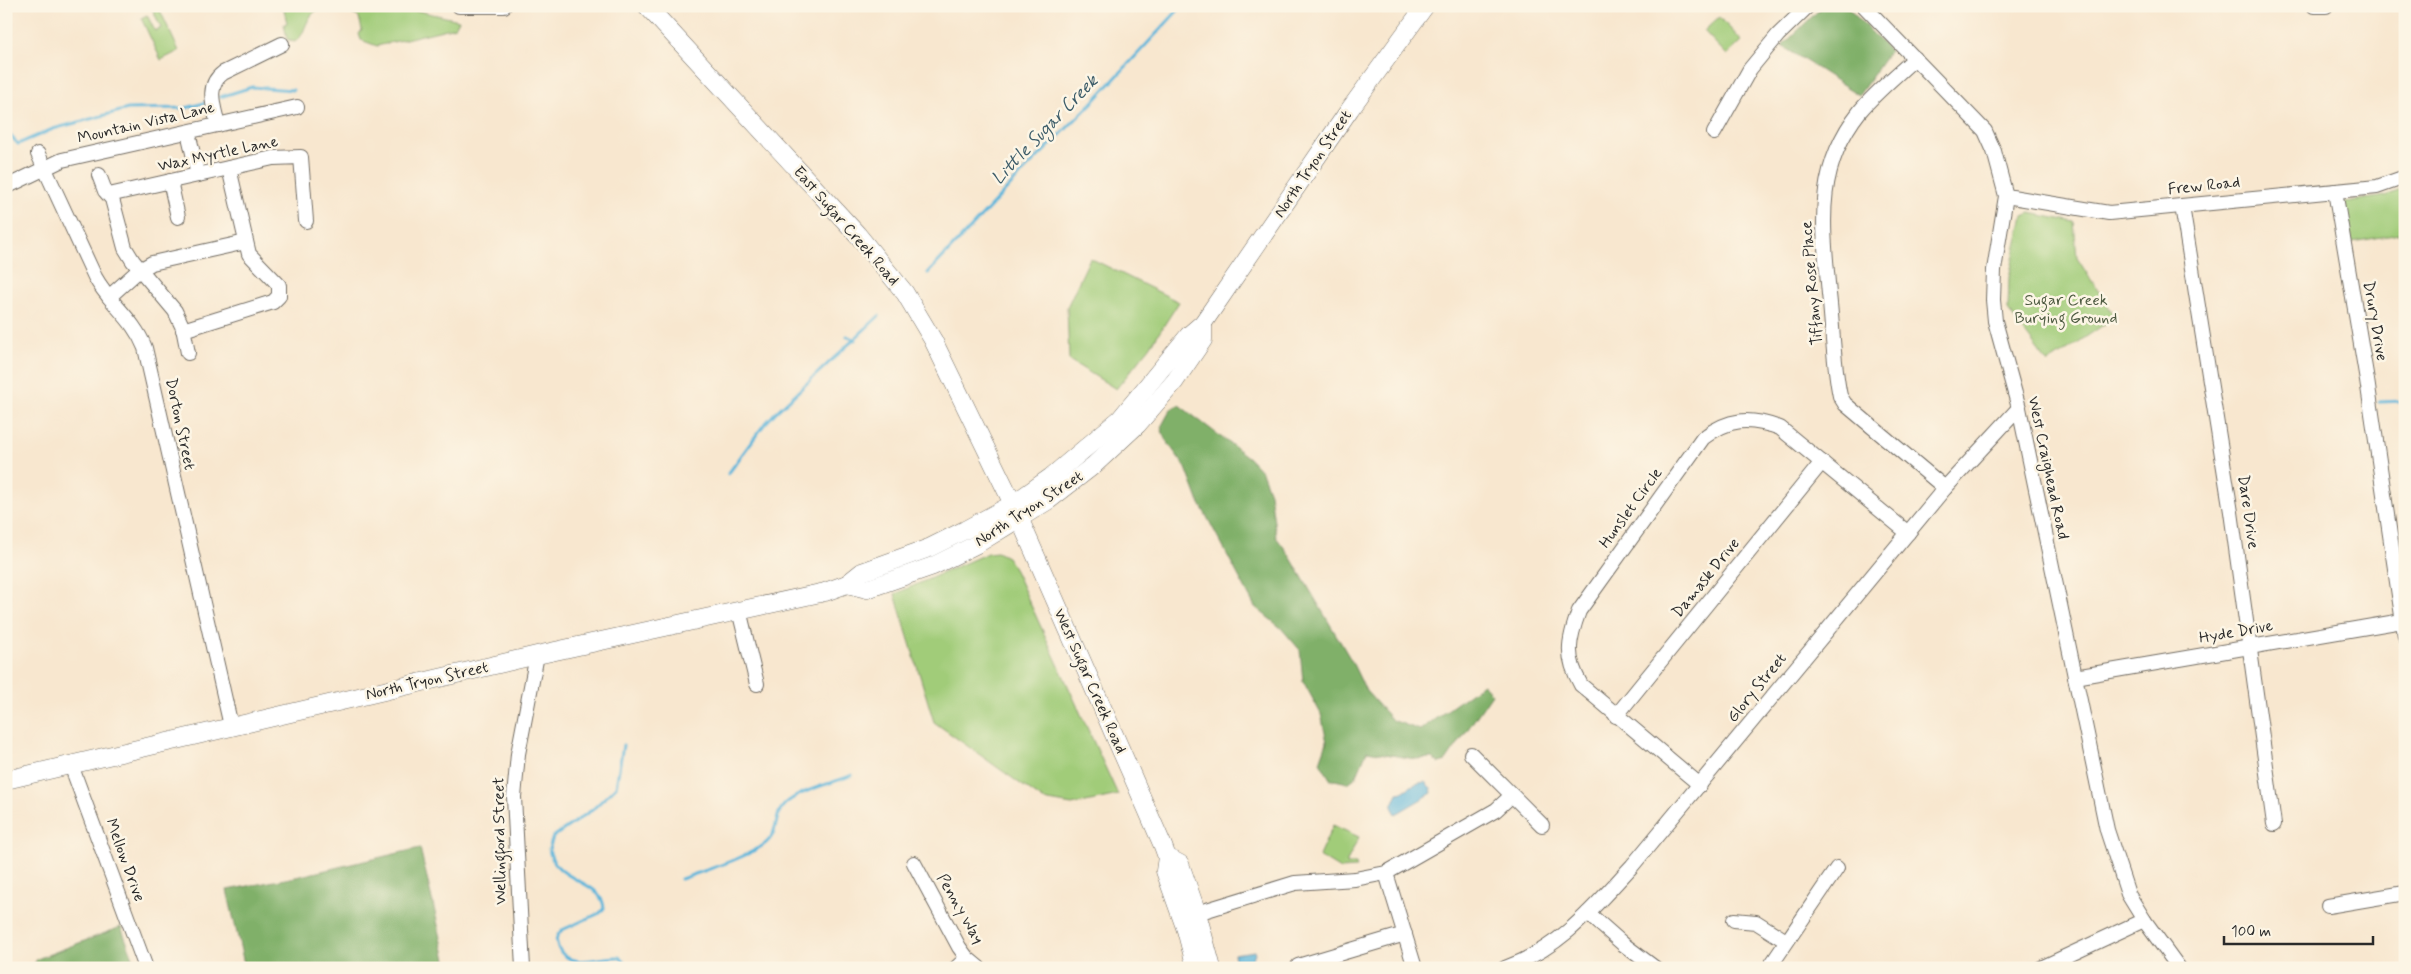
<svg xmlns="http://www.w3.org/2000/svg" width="2411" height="974" font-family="Mynerve,sans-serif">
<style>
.green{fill:#a1cc79;stroke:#667c52}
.forest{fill:#80b069;stroke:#566e4a}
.water{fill:#5db6db;stroke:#447083}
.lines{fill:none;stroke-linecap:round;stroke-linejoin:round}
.stream{stroke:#5db6db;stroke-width:3}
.minor-casing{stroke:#736d64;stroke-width:16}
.major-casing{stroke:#736d64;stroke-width:19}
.minor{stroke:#fff;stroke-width:14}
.major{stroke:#fff;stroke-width:18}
.labels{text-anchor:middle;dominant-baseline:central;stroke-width:5;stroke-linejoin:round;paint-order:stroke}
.street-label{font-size:16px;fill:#2b2b2b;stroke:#fcf5e5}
.park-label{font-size:16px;fill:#4e5b42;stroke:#fcf5e5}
.water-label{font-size:18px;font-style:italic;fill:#3c5c69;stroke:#fcf5e5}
</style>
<rect width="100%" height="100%" fill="#fcf5e5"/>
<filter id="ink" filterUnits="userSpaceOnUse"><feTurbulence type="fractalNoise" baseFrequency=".02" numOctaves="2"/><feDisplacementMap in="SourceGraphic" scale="10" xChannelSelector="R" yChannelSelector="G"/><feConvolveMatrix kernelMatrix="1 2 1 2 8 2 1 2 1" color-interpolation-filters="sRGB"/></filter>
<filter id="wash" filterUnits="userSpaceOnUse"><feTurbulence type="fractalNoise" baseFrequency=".0096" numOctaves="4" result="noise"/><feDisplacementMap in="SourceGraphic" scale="20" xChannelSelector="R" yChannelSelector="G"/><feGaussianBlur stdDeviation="1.12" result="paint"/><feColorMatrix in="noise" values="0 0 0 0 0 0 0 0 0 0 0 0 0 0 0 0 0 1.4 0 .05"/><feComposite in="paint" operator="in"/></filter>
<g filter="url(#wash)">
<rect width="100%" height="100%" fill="#f8e7cf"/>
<g class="green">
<path d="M151,6h7l21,45 -18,9 -20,-42 6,-3 8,16 6,-3z"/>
<path d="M283,6h42c-23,8 -17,30 -31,36l-7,-3 -3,-15 3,-1z"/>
<path d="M335,6h61l63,14 -4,7 -78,19 -16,-6 -2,-6 3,-4 -3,-13z"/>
<path d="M1719,17l23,24 -15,14 -23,-24z"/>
<path d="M2405,188v45l-53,9 -7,-40 41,-6z"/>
<path d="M2030,213l44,9 3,36 38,59 -67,46 -40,-53 1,-33 14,-61z"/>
<path d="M1090,258l89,44 -29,45 -34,42 -47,-29 -2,-53z"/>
<path d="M997,552l10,5 6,9 105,229 -46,10 -29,-5 -109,-78 -39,-128 93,-41z"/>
<path d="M1333,825l26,12 -12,24v3h9l1,4 -17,1 -21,-13z"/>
</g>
<g class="forest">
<path d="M1823,6h23l44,45 -31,44 -77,-49z"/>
<path d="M1179,405l70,53 13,14 8,21 6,44 12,16 63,107 15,31 26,29 28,10 63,-46 9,10 -46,67 -7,2 -7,-5 -17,1 -48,-8 -11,26 -8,6 -18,-4 -10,-17 7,-20 -6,-28 -18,-33 -3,-31 -19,-22 -26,-21 -57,-107 -12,-32 -21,-29 -4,-12 10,-18z"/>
<path d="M420,848l28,120h-203l-18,-78 69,-13z"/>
<path d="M121,927l16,41h-105l5,-9z"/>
</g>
<g class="water">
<path d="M1425,782l6,6 1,5 -36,21 -4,-7 6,-14c9,-1 10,-9 27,-11z"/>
<path d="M1254,951l1,2 -6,15h-12l-3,-14z"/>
</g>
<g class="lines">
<g class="stream">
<path d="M220,97l32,-10 41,3"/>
<path d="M6,131l12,13 35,-15 75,-20 58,-1 18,-5"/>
<path d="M928,273l95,-101 71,-71 88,-95"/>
<path d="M847,336l9,4"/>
<path d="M2379,402l26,-1"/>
<path d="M728,474l35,-48 12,-13 104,-97"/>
<path d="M623,745l-7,42 -24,23 -39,27 -4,12c6,35 52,29 55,59l-4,5 -38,17c-6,6 -7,10 -4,17 10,24 42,9 61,10l12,11"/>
<path d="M681,879c27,-10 57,-18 81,-33 19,-12 10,-30 23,-42 15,-14 49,-21 67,-29"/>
</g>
</g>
</g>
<g filter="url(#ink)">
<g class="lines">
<defs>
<g id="minor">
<path d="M459,6h45"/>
<path d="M1864,6l121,125 9,20 12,45 -12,74 -1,30 2,21 24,87 88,422 21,64 16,26 35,48"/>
<path d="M2314,6h12"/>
<path d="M1915,58c-18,17 -39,34 -55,53 -46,58 -37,115 -31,183 4,33 4,69 11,102l5,8 100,84"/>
<path d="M218,125c-4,-18 -13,-39 5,-52l59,-29"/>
<path d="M188,132l10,43"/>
<path d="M1714,133l36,-64 28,-34 30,-29"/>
<path d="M38,154l57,123c14,26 39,42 50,71l86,378"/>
<path d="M99,175l6,16 7,8 13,49 8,13 42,50 8,17 5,25"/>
<path d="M170,181l8,36"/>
<path d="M6,187l56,-27 235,-53"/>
<path d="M2335,191l32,189 38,256"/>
<path d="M109,195l164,-37 28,-1 5,64"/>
<path d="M2006,196l103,17 268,-26 28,-10"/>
<path d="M2182,206l49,306 43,312"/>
<path d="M109,297l29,-26 14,-8 94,-21"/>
<path d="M183,330l90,-28 6,-6v-11l-30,-31 -20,-86"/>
<path d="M739,610l18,74"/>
<path d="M2075,677l327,-56"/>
<path d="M1616,716l206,-254"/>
<path d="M1471,754l71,71"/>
<path d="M71,765l75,203"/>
<path d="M1700,785l-119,-100c-16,-28 -13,-44 -2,-74l124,-173c26,-20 46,-21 77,-10l128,105"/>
<path d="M914,863l45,84 8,11 12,10"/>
<path d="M1386,873l29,95"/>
<path d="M2328,906l77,-13"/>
<path d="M1197,913l98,-30 60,-4 31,-6 110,-63 15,-14"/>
<path d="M1588,913l35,31 32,24"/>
<path d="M1734,920l22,2 30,19"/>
<path d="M1298,966l107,-32"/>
<path d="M523,968l-9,-171 4,-43 19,-99"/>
<path d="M956,968l11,-10"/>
<path d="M1505,968c56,-20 88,-60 127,-102l313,-378 74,-80"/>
<path d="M1769,968l68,-100"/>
<path d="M2041,968l103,-48"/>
</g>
<g id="major">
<path d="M647,6l210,228 48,59 28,47 80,164 150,342 4,11 -2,14 21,59 10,38"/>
<path d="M847,584l20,5 66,-23 44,-22 72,-44 45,-35 43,-40 38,-44 28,-41v-17"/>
<path d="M6,780l531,-125 288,-63 22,-8 15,-12 67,-24 36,-18 48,-26 38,-27 69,-58 69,-84 14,-12 147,-214 75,-103"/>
<path d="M1167,857l13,7 17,49 15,55"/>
</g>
</defs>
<use href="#minor" class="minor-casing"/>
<use href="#major" class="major-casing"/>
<use href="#minor" class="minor"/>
<use href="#major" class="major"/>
</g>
</g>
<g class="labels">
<g class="street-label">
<text transform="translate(146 123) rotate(-13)">Mountain Vista Lane</text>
<text transform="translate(218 154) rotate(-12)">Wax Myrtle Lane</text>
<text transform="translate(1313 164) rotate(-56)">North Tryon Street</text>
<text transform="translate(2204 186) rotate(-6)">Frew Road</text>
<text transform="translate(846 226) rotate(49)">East Sugar Creek Road</text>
<text transform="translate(1812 283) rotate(-95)">Tiffany Rose Place</text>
<text transform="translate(2375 321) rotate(80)">Drury Drive</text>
<text transform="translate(180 424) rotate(78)">Dorton Street</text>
<text transform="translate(2048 468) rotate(78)">West Craighead Road</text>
<text transform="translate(1631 508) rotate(-54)">Hunslet Circle</text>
<text transform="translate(1029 509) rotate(-33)">North Tryon Street</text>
<text transform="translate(2248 512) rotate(82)">Dare Drive</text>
<text transform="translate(1706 578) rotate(-51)">Damask Drive</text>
<text transform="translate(2236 632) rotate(-10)">Hyde Drive</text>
<text transform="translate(427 681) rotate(-13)">North Tryon Street</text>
<text transform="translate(1090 681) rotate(66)">West Sugar Creek Road</text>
<text transform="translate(1757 688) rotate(-51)">Glory Street</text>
<text transform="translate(500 841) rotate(-91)">Wellingford Street</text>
<text transform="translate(125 860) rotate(70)">Mellow Drive</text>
<text transform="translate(960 909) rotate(60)">Penny Way</text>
</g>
<g class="park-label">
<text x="2066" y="300">Sugar Creek<tspan x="2066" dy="18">Burying Ground</tspan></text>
</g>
<g class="water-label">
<text transform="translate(1045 130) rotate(-46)">Little Sugar Creek</text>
</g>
</g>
<rect width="2411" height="974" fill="none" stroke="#fcf5e5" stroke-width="25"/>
<path d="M2224 936v8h149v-8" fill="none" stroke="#2b2b2b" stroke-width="2.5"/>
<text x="2231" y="936" font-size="15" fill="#2b2b2b" stroke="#fcf5e5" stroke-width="4" paint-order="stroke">100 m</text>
</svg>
